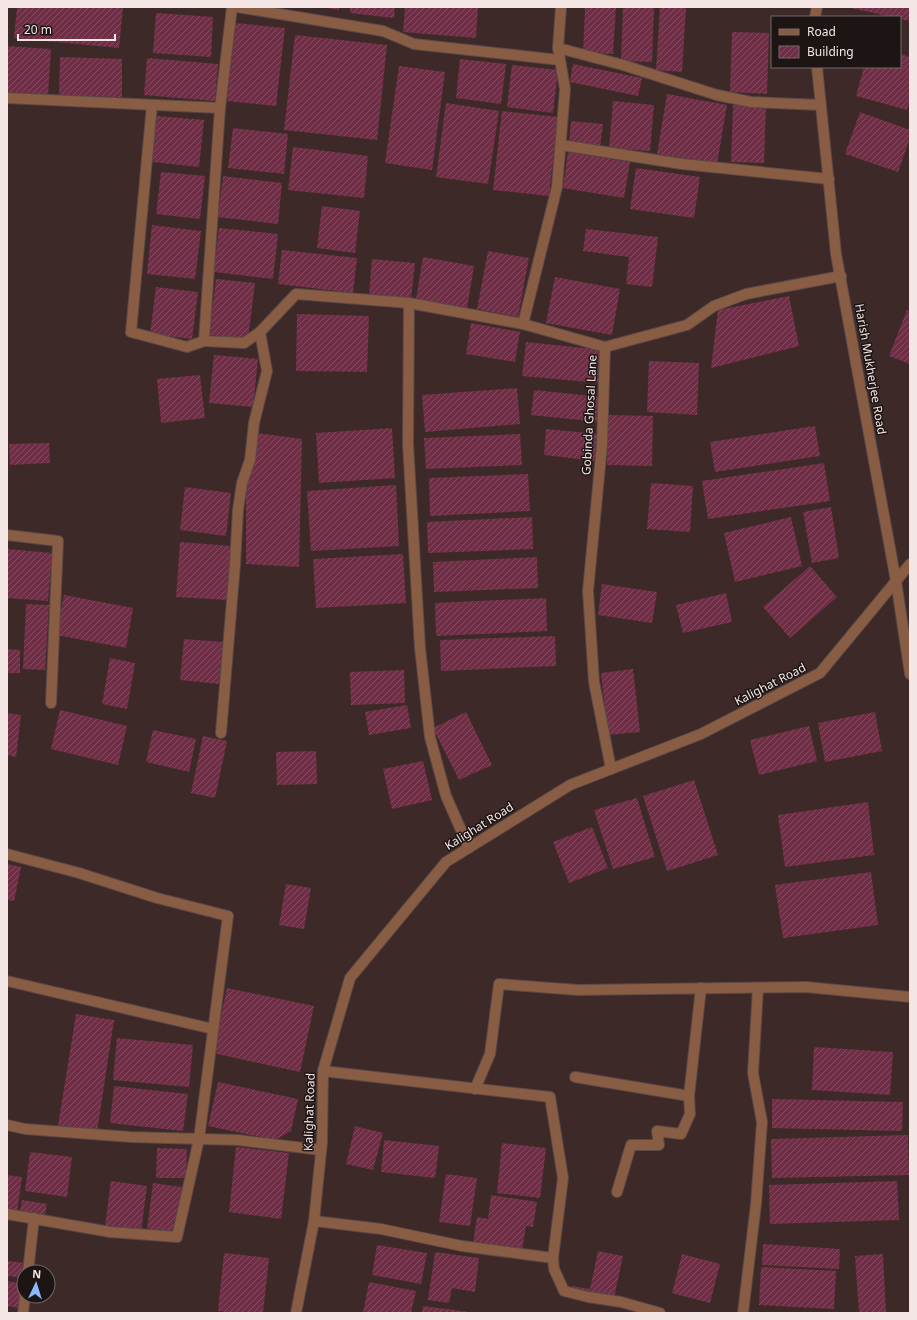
<svg xmlns="http://www.w3.org/2000/svg" width="917" height="1320" font-family="'Noto Sans',sans-serif">
<style>
.building{fill:url(#building-hatch)}
.lines{fill:none;stroke-linecap:round;stroke-linejoin:round}
.minor-casing{stroke:#5a4846;stroke-width:12}
.minor{stroke:#895d43;stroke-width:10}
.labels{text-anchor:middle;dominant-baseline:central;stroke-width:3;stroke-linejoin:round;paint-order:stroke}
.street-label{font-size:12px;fill:#f3e6e5;stroke:#1d1514}
</style>
<defs>
<pattern id="building-hatch" width="6" height="6" patternUnits="userSpaceOnUse"><rect width="6" height="6" fill="#6e2e45"/><path d="M-1 1l2-2M0 6l6-6M5 7l2-2" fill="none" stroke="#834c60"/></pattern>
</defs>
<rect width="100%" height="100%" fill="#3d2a28"/>
<g class="building">
<path d="M17,7h106l-4,41 -105,-10z"/>
<path d="M322,7h17v3z"/>
<path d="M350,7h45l-1,11 -44,-5z"/>
<path d="M405,7h73l-2,31 -73,-6z"/>
<path d="M585,7h31l-3,47 -30,-1z"/>
<path d="M623,7h31l-2,55 -31,-1z"/>
<path d="M660,7h26l-4,65 -26,-2z"/>
<path d="M846,7h64v14l-10,-2v-2h-8z"/>
<path d="M156,13l57,4 -2,40 -58,-4z"/>
<path d="M235,23l50,5 -9,78 -49,-5z"/>
<path d="M732,32l37,1 -2,61 -37,-2z"/>
<path d="M295,35l92,10 -10,95 -93,-10z"/>
<path d="M7,46l44,3 -3,46 -41,-3z"/>
<path d="M900,54l10,3v43l-3,10 -51,-14 8,-29h36z"/>
<path d="M60,57l62,2v38l-63,-1z"/>
<path d="M147,58l71,6 -3,37 -71,-6z"/>
<path d="M460,59l46,5 -5,40 -45,-6z"/>
<path d="M573,64l69,14 -4,18 -68,-14z"/>
<path d="M512,65l46,5 -5,43 -46,-6z"/>
<path d="M399,66l46,6 -13,98 -47,-7z"/>
<path d="M667,94l60,11 -10,59 -60,-10z"/>
<path d="M613,101l41,4 -4,46 -41,-3z"/>
<path d="M446,103l53,8 -11,73 -52,-7z"/>
<path d="M733,105l33,1 -2,57 -33,-1z"/>
<path d="M502,111l56,6 -9,79 -56,-6z"/>
<path d="M860,112l50,18v8l-12,34 -53,-18z"/>
<path d="M157,116l47,4 -5,47 -47,-5z"/>
<path d="M571,121l32,3 -3,23 -31,-4z"/>
<path d="M233,128l55,6 -4,40 -56,-6z"/>
<path d="M293,147l75,9 -4,42 -76,-8z"/>
<path d="M568,152l62,10 -6,36 -61,-10z"/>
<path d="M636,168l64,9 -6,41 -64,-9z"/>
<path d="M161,172l44,4 -5,43 -44,-5z"/>
<path d="M223,176l59,7 -4,41 -60,-7z"/>
<path d="M322,206l38,5 -5,42 -38,-5z"/>
<path d="M152,225l49,6 -6,48 -48,-5z"/>
<path d="M219,228l59,6 -5,45 -59,-7z"/>
<path d="M586,229l72,8 -6,50 -26,-3 3,-27 -46,-6z"/>
<path d="M282,250l75,8 -4,35 -75,-9z"/>
<path d="M488,251l41,7 -11,59 -41,-8z"/>
<path d="M423,257l51,9 -7,42 -51,-9z"/>
<path d="M372,259l43,4 -4,36 -42,-4z"/>
<path d="M555,277l65,12 -8,46 -66,-12z"/>
<path d="M216,279l39,4 -7,56 -39,-4z"/>
<path d="M156,287l42,5 -6,47 -42,-5z"/>
<path d="M789,296l10,50 -88,22 7,-58z"/>
<path d="M907,310l3,2v52l-21,-8z"/>
<path d="M297,314l72,2 -2,56 -71,-1z"/>
<path d="M471,323l49,9 -5,30 -49,-8z"/>
<path d="M526,342l77,8 -4,33 -77,-7z"/>
<path d="M214,355l44,4 -5,48 -44,-4z"/>
<path d="M649,361l50,2 -2,52 -50,-3z"/>
<path d="M200,375l5,43 -44,5 -4,-44z"/>
<path d="M517,388l3,36 -95,8 -3,-37z"/>
<path d="M534,390l68,7 -2,25 -69,-7z"/>
<path d="M608,415l45,1 -1,50 -45,-1z"/>
<path d="M815,426l5,30 -105,16 -5,-30z"/>
<path d="M392,428l3,50 -76,5 -3,-50z"/>
<path d="M546,429l53,5 -3,27 -52,-6z"/>
<path d="M257,433l45,6 -3,128 -53,-3v-85l8,-15z"/>
<path d="M520,434l2,31 -96,4 -2,-31z"/>
<path d="M49,443l1,20 -40,2 -1,-21z"/>
<path d="M824,463l6,38 -122,18 -6,-38z"/>
<path d="M528,474l2,37 -100,5 -1,-38z"/>
<path d="M651,483l42,3 -3,46 -43,-3z"/>
<path d="M396,485l3,61 -88,5 -4,-60z"/>
<path d="M185,487l46,6 -5,43 -46,-6z"/>
<path d="M831,507l8,51 -27,5 -9,-51z"/>
<path d="M532,517l1,32 -105,4 -1,-31z"/>
<path d="M791,517l11,49 -67,16 -11,-49z"/>
<path d="M180,542l51,4 -4,54 -51,-3z"/>
<path d="M7,549l45,4 -4,48 -41,-3z"/>
<path d="M403,554l3,49 -90,5 -3,-49z"/>
<path d="M537,557l1,31 -104,4 -1,-30z"/>
<path d="M810,566l27,31 -47,41 -27,-31z"/>
<path d="M602,584l55,8 -5,31 -54,-8z"/>
<path d="M726,593l6,29 -49,11 -7,-28z"/>
<path d="M64,595l69,13 -7,40 -70,-13z"/>
<path d="M546,598l1,33 -111,5 -1,-33z"/>
<path d="M26,604l23,1 -4,65 -22,-1z"/>
<path d="M555,636l1,30 -115,5 -1,-31z"/>
<path d="M184,639l39,3 -4,42 -39,-4z"/>
<path d="M7,649l13,1v23h-13z"/>
<path d="M110,658l25,5 -8,46 -25,-5z"/>
<path d="M633,669l7,63 -32,3 -7,-62z"/>
<path d="M404,670l1,33 -54,2 -1,-33z"/>
<path d="M407,705l4,23 -42,7 -4,-23z"/>
<path d="M60,710l67,16 -9,39 -67,-16z"/>
<path d="M466,712l26,53 -33,15 -26,-52z"/>
<path d="M875,712l7,39 -57,11 -7,-39z"/>
<path d="M7,713l14,2 -5,42 -9,-2z"/>
<path d="M809,726l8,35 -58,14 -9,-35z"/>
<path d="M153,730l43,9 -7,33 -43,-10z"/>
<path d="M203,736l24,5 -12,57 -24,-5z"/>
<path d="M316,751l1,33 -40,1 -1,-33z"/>
<path d="M423,761l9,39 -40,9 -9,-40z"/>
<path d="M694,780l24,75 -51,16 -24,-75z"/>
<path d="M637,798l18,59 -42,12 -19,-59z"/>
<path d="M868,802l6,53 -89,12 -7,-52z"/>
<path d="M592,827l16,41 -39,15 -16,-41z"/>
<path d="M7,864l14,3 -7,34 -7,-1z"/>
<path d="M871,872l7,53 -95,13 -8,-53z"/>
<path d="M286,884l25,4 -7,41 -25,-4z"/>
<path d="M227,988l87,18 -14,66 -87,-19z"/>
<path d="M76,1014l38,6 -17,112 -39,-6z"/>
<path d="M117,1038l76,7 -4,42 -76,-7z"/>
<path d="M814,1047l79,5 -3,43 -78,-5z"/>
<path d="M218,1082l80,17 -7,32 -16,9 -67,-14z"/>
<path d="M114,1086l74,8 -5,37 -73,-8z"/>
<path d="M772,1099l131,3 -1,29 -130,-3z"/>
<path d="M355,1126l28,7 -10,37 -27,-6z"/>
<path d="M908,1135l1,40 -137,3 -1,-39z"/>
<path d="M384,1140l55,6 -4,32 -54,-6z"/>
<path d="M502,1143l44,5 -6,50 -43,-5z"/>
<path d="M236,1147l53,6 -8,66 -52,-7z"/>
<path d="M157,1148l30,1 -1,29h-30z"/>
<path d="M30,1152l42,5 -5,40 -42,-6z"/>
<path d="M446,1174l31,4 -7,48 -31,-4z"/>
<path d="M7,1175l15,2 -5,35 -10,-2z"/>
<path d="M111,1181l36,5 -6,45 -36,-5z"/>
<path d="M897,1181l2,39 -129,4 -1,-39z"/>
<path d="M153,1183l29,4 -6,46 -29,-3z"/>
<path d="M491,1195l46,7 -4,25 -7,-1 -4,24 -49,-7 4,-26 11,2z"/>
<path d="M22,1200l25,4 -3,15 -25,-4z"/>
<path d="M763,1244l77,5 -1,20 -77,-4z"/>
<path d="M377,1245l50,8 -6,31 -49,-9z"/>
<path d="M598,1251l25,5 -9,42 -43,-7 1,-5 18,3z"/>
<path d="M435,1252l44,6 -4,34 -23,-4 -3,15 -21,-3z"/>
<path d="M224,1253l45,5 -6,55h-29l-16,-2z"/>
<path d="M682,1254l38,10 -10,39 -38,-10z"/>
<path d="M883,1254l3,59h-27l-4,-57z"/>
<path d="M7,1261l19,2 -2,15 -17,-2z"/>
<path d="M761,1267l75,4 -2,38 -75,-4z"/>
<path d="M7,1281l15,3 -3,24 -12,-2z"/>
<path d="M369,1282l47,9 -5,22h-48z"/>
<path d="M423,1306l46,6v1h-47z"/>
</g>
<g class="lines">
<defs>
<g id="minor">
<path d="M232,7l-12,101 -16,233 40,2 16,-11 36,-38 113,9 114,21"/>
<path d="M237,7l146,24 31,13 146,16"/>
<path d="M561,7l-3,41 7,41 -8,98 -34,137 82,23 -3,98 -14,146 6,91 17,87"/>
<path d="M815,17l2,-10"/>
<path d="M558,48l65,17 94,30 34,7 70,3"/>
<path d="M817,67l19,187 60,327 14,93"/>
<path d="M7,98l213,10"/>
<path d="M152,105l-21,227 56,15 17,-6"/>
<path d="M561,145l121,19 147,15"/>
<path d="M409,303l-1,141 12,204 10,89 16,59 23,52"/>
<path d="M605,347l82,-22 27,-19 32,-12 95,-18"/>
<path d="M7,535l51,6 -7,162"/>
<path d="M221,733l14,-169 3,-54 4,-27 8,-23 4,-37 13,-52 -7,-39"/>
<path d="M7,854l72,19 78,25 71,18 -29,223 -22,98 -67,-5 -103,-18"/>
<path d="M7,981l206,48"/>
<path d="M323,1071l227,26 13,81 -10,80"/>
<path d="M575,1077l114,19"/>
<path d="M475,1089l15,-35 9,-70 79,6 228,-3 104,10"/>
<path d="M7,1125l18,4 106,8 107,3 83,10"/>
<path d="M617,1192l14,-47h28l-2,-14 24,3 9,-20 -1,-18 12,-108"/>
<path d="M314,1221l67,8 81,17 91,12 1,11 10,22 24,6 33,5 39,11"/>
<path d="M28,1272l6,-54"/>
<path d="M23,1313l2,-17"/>
<path d="M296,1313l18,-92 8,-79 1,-71 27,-93 96,-116 124,-77 131,-51 119,-61 90,-109"/>
<path d="M743,1313l13,-109 6,-82 -9,-49 5,-85"/>
</g>
</defs>
<use href="#minor" class="minor-casing"/>
<use href="#minor" class="minor"/>
</g>
<g class="labels">
<g class="street-label">
<text transform="translate(871 369) rotate(80)">Harish Mukherjee Road</text>
<text transform="translate(589 415) rotate(-87)">Gobinda Ghosal Lane</text>
<text transform="translate(770 684) rotate(-27)">Kalighat Road</text>
<text transform="translate(479 826) rotate(-32)">Kalighat Road</text>
<text transform="translate(309 1112) rotate(-88)">Kalighat Road</text>
</g>
</g>
<rect width="917" height="1320" fill="none" stroke="#f3e6e5" stroke-width="16"/>
<rect x="771" y="16" width="130" height="52" fill="#1d1514" stroke="#736968"/>
<rect x="779" y="29" width="20" height="6" fill="#895d43" stroke="#736968"/>
<text x="807" y="36" font-size="12" fill="#f3e6e5">Road</text>
<rect x="779" y="46" width="20" height="12" fill="url(#building-hatch)" stroke="#736968"/>
<text x="807" y="56" font-size="12" fill="#f3e6e5">Building</text>
<g transform="translate(36 1284) rotate(4)"><circle r="19" fill="#1d1514" stroke="#736968"/>
<path d="M0-3L7 15L0 10L-7 15Z" fill="#89bafc"/>
<text y="-6" font-size="11" font-weight="bold" text-anchor="middle" fill="#f3e6e5">N</text>
</g>
<path d="M18 34v6h97v-6" fill="none" stroke="#f3e6e5" stroke-width="2"/>
<text x="24" y="34" font-size="12" fill="#f3e6e5" stroke="#1d1514" stroke-width="3" paint-order="stroke">20 m</text>
</svg>
